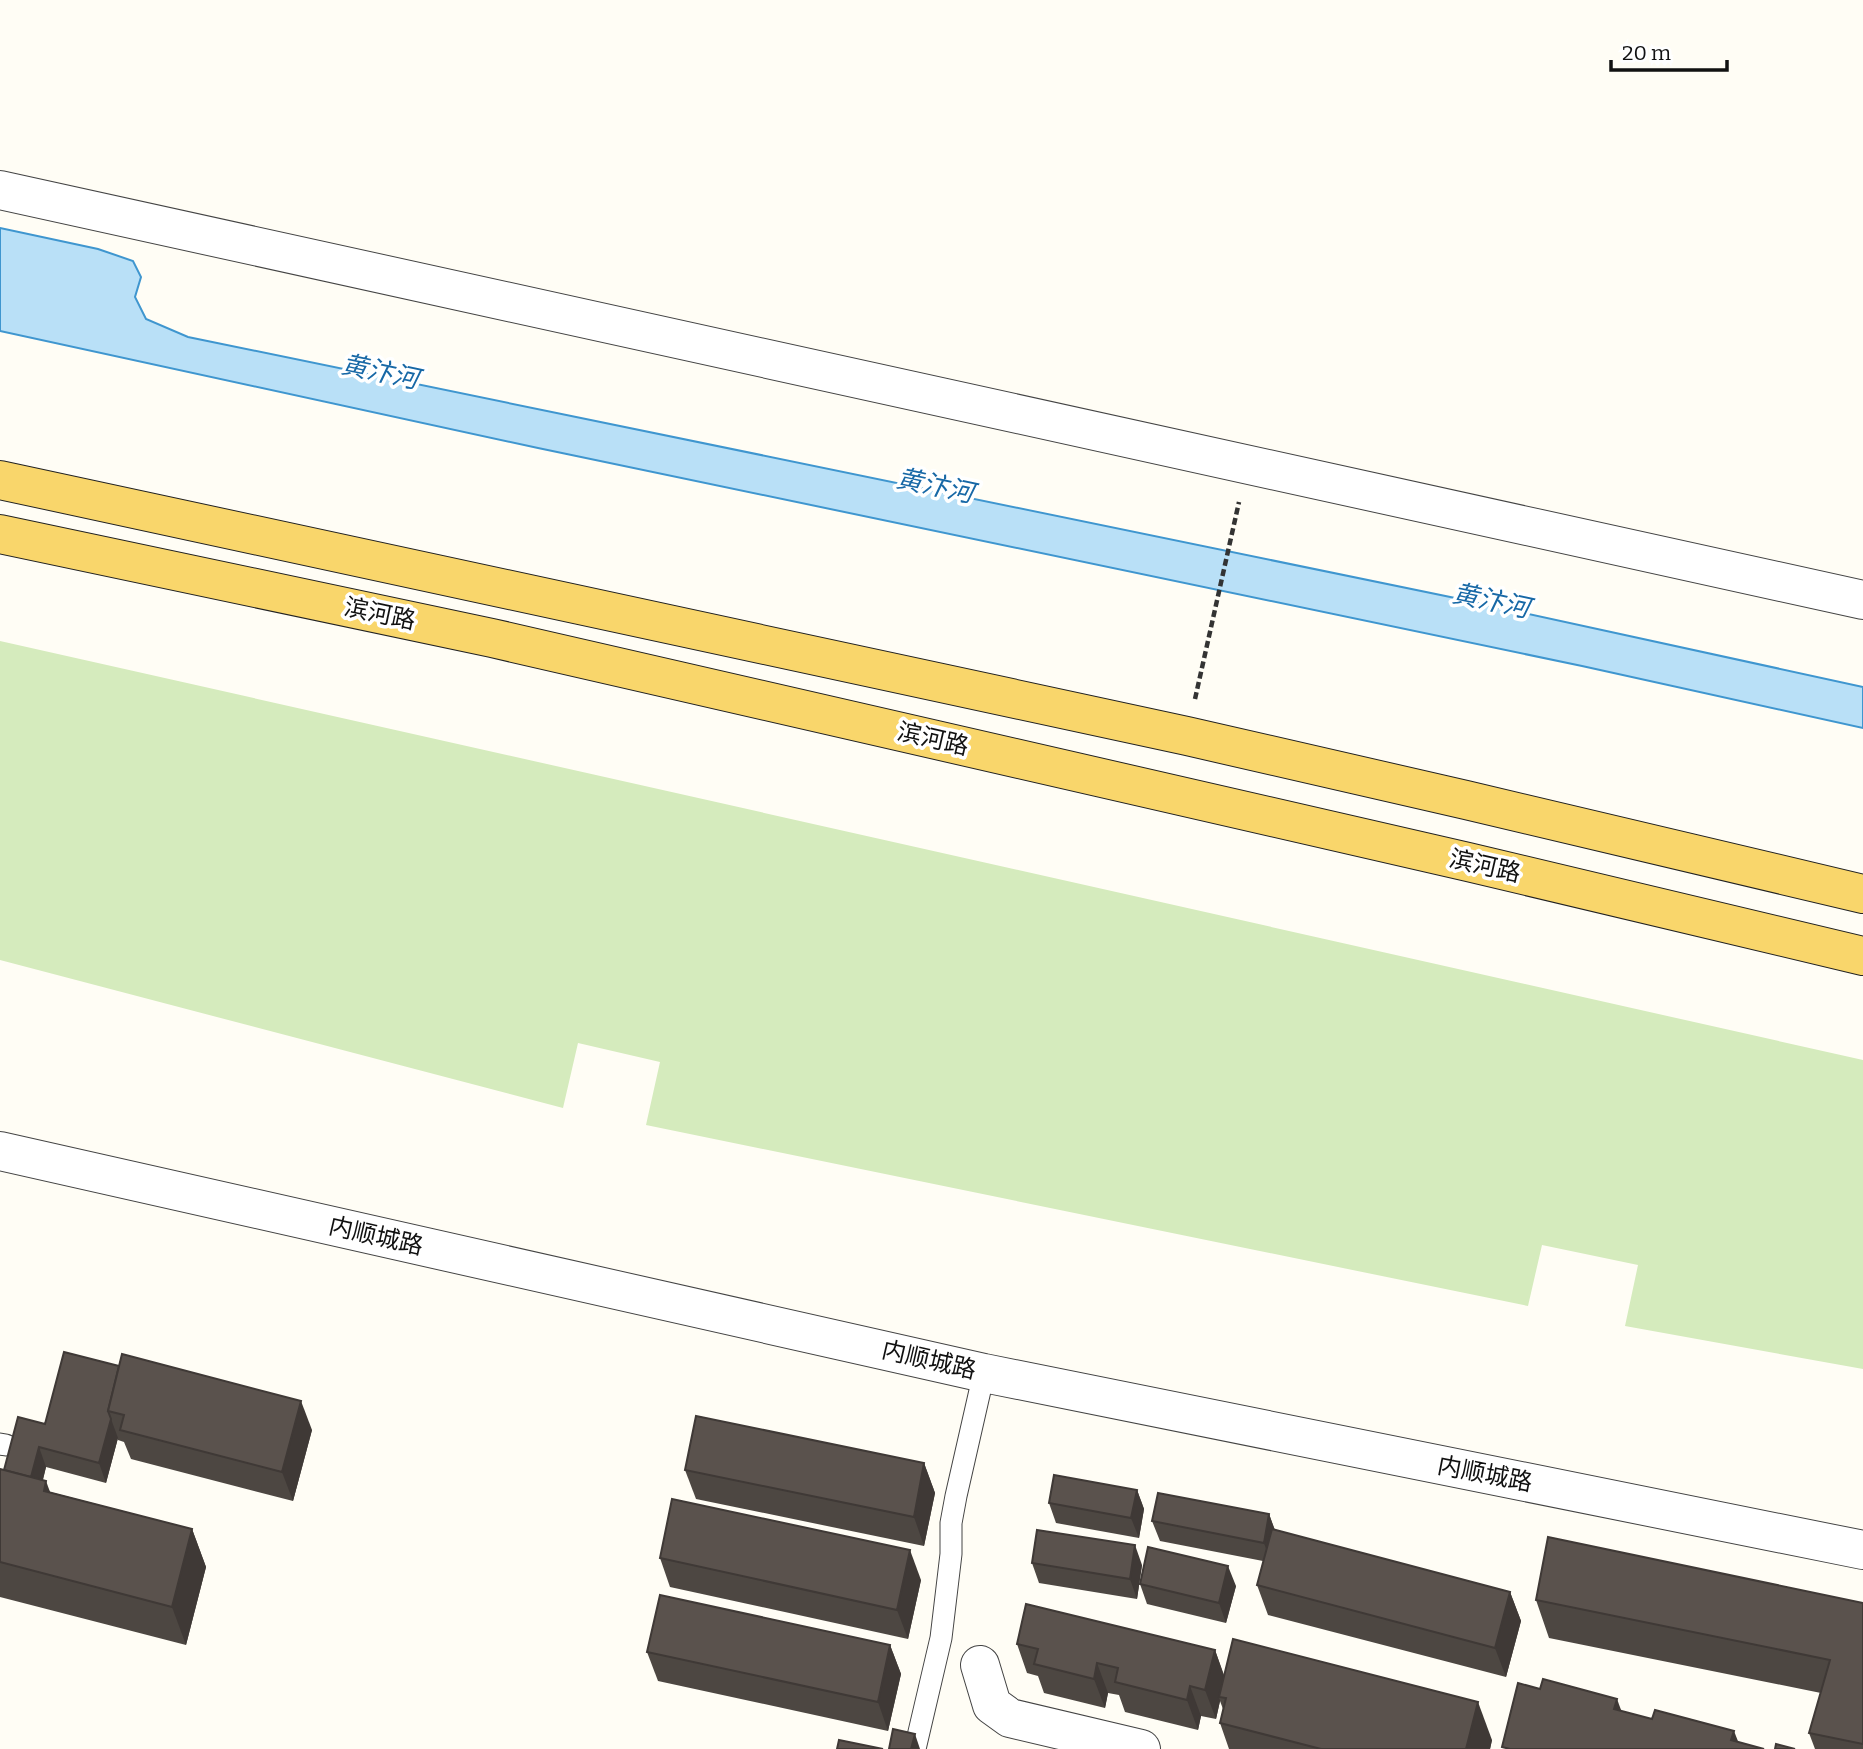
<svg xmlns="http://www.w3.org/2000/svg" width="1863" height="1749" font-family="Bitter,'Noto Sans SC',serif">
<style>
.park{fill:#d5ebbd}
.water{fill:#b9e0f7;stroke:#3f96cf;stroke-width:2}
.lines{fill:none;stroke-linecap:round;stroke-linejoin:round}
.service-casing{stroke:#444;stroke-width:23}
.minor-casing{stroke:#444;stroke-width:40}
.tertiary-casing{stroke:#444;stroke-width:40}
.primary-casing{stroke:#222;stroke-width:40}
.path{stroke:#333;stroke-width:4.5;stroke-dasharray:7 3.5;stroke-linecap:butt}
.service{stroke:#fff;stroke-width:21}
.minor{stroke:#fff;stroke-width:38}
.tertiary{stroke:#fff;stroke-width:38}
.primary{stroke:#f9d66b;stroke-width:38}
.wall{fill:#4d4742}
.shaded-wall{fill:#3f3936}
.building{fill:#5a524d;stroke:#3f3936;stroke-width:2}
.labels{text-anchor:middle;dominant-baseline:central;stroke-width:7;stroke-linejoin:round;paint-order:stroke}
.street-label{font-size:24px;fill:#111;stroke:#fff}
.water-label{font-size:26px;font-style:italic;fill:#1768a6;stroke:#fff}
</style>
<rect width="100%" height="100%" fill="#fffdf5"/>
<path class="park" d="M0,641l1863,419v309l-238,-43 13,-61 -96,-20 -14,61 -882,-181 14,-63 -82,-19 -15,65 -563,-148z"/>
<path class="water" d="M0,228l98,21 35,12 8,16 -6,20 11,22 42,18 1272,262 403,88v41l-281,-62 -1044,-218 -538,-117z"/>
<g class="lines">
<defs>
<g id="service">
<path d="M0,1444l6,1"/>
<path d="M915,1749l26,-111 10,-84v-31l5,-27 28,-123"/>
</g>
<path id="minor" d="M980,1665l12,40 18,13 131,31"/>
<g id="tertiary">
<path d="M0,190l1863,410"/>
<path d="M0,1151l984,222 879,177"/>
</g>
<g id="primary">
<path d="M0,480l1187,256 279,64 397,94"/>
<path d="M0,534l492,104 976,224 395,94"/>
</g>
</defs>
<use href="#service" class="service-casing"/>
<use href="#minor" class="minor-casing"/>
<use href="#tertiary" class="tertiary-casing"/>
<use href="#primary" class="primary-casing"/>
<path class="path" d="M1195,699l44,-197"/>
<use href="#service" class="service"/>
<use href="#minor" class="minor"/>
<use href="#tertiary" class="tertiary"/>
<use href="#primary" class="primary"/>
</g>
<g class="wall">
<path d="M64,1352l248,78 -19,71 -162,-42 -7,-17 -6,-2v-2l-12,45 -60,-16 -3,13 7,12 142,37 14,38 -20,78 -186,-48v-128l4,1 41,-46z"/>
<path d="M924,1463l11,30 -11,53 -228,-47 -11,-29z"/>
<path d="M1137,1490l7,19 -5,29 -83,-15 -7,-20z"/>
<path d="M1269,1514l6,16 235,62 11,29 -15,56 -238,-62 -11,-30 6,-24 -103,-20 -8,-20z"/>
<path d="M660,1558l261,22 -13,59 -238,-52z"/>
<path d="M1032,1563l110,2 -5,34 -98,-16z"/>
<path d="M1140,1584l96,2 -10,37 -79,-19z"/>
<path d="M1536,1600l327,3v146h-48l-6,-16 12,-40 -272,-55z"/>
<path d="M1017,1644l198,6 9,25 268,65 -2,9h-261l-9,-26 3,-14 -3,-8 -4,18 -15,-3 -3,14 -73,-18 -6,-17 -11,-2 -3,15 -61,-15 -6,-17 -11,-3z"/>
<path d="M890,1645l11,29 -13,57 -230,-50 -11,-29z"/>
</g>
<g class="shaded-wall">
<path d="M301,1401l11,29 -19,71 -11,-29z"/>
<path d="M111,1419l7,19 -12,45 -7,-20z"/>
<path d="M39,1447l7,20 -12,46 -7,-20z"/>
<path d="M924,1463l11,30 -11,53 -10,-29z"/>
<path d="M46,1481l14,38 -16,-28z"/>
<path d="M1137,1490l7,19 -5,29 -8,-20z"/>
<path d="M1269,1514l7,20 -5,29 -7,-20z"/>
<path d="M192,1529l14,38 -20,78 -14,-38z"/>
<path d="M1135,1545l7,20 -5,34 -7,-20z"/>
<path d="M910,1550l11,30 -13,59 -11,-29z"/>
<path d="M1228,1566l8,20 -10,37 -7,-20z"/>
<path d="M1510,1592l11,29 -15,56 -11,-29z"/>
<path d="M890,1645l11,29 -13,57 -10,-29z"/>
<path d="M1215,1650l10,29 -6,18 1,4 -4,18 -11,-29z"/>
<path d="M1097,1663l11,30 -3,15 -11,-29z"/>
<path d="M1190,1686l11,30 -3,14 -11,-30z"/>
<path d="M1617,1699l14,38 -17,-28z"/>
<path d="M1478,1702l14,38 -2,9h-24z"/>
<path d="M1734,1731l7,18 -10,-9z"/>
<path d="M915,1734l5,15h-9z"/>
</g>
<g class="building">
<path d="M64,1352l55,14 -11,45 3,8 -12,44 -60,-16 -8,30 -27,-7 14,-53 27,7z"/>
<path d="M122,1354l179,47 -19,71 -162,-42 4,-15 -16,-4z"/>
<path d="M696,1416l228,47 -10,54 -229,-47z"/>
<path d="M0,1469l46,12 -2,10 148,38 -20,78 -172,-45z"/>
<path d="M1054,1475l83,15 -6,28 -82,-15z"/>
<path d="M1158,1493l111,21 -5,29 -112,-22z"/>
<path d="M672,1499l238,51 -13,60 -237,-52z"/>
<path d="M1272,1529l238,63 -15,56 -238,-63z"/>
<path d="M1037,1530l98,15 -5,34 -98,-16z"/>
<path d="M1548,1537l315,66v141l-54,-11 21,-73 -294,-60z"/>
<path d="M1148,1547l80,19 -9,37 -79,-19z"/>
<path d="M660,1595l230,50 -12,57 -231,-50z"/>
<path d="M1026,1604l189,46 -10,40 -15,-4 -3,14 -72,-18 3,-14 -21,-5 -3,16 -60,-15 4,-15 -21,-5z"/>
<path d="M1233,1639l245,63 -12,47h-145l-101,-26 6,-25 -7,-1z"/>
<path d="M1543,1679l74,20 -3,10 38,10 3,-9 79,21 -3,9 33,9h-254l-8,-2 16,-64 22,6z"/>
<path d="M893,1729l22,5 -4,15h-22z"/>
<path d="M839,1740l44,9h-46z"/>
<path d="M1776,1744l19,5h-20z"/>
</g>
<g class="labels">
<g class="street-label">
<text transform="translate(380 614) rotate(12)">滨河路</text>
<text transform="translate(933 739) rotate(13)">滨河路</text>
<text transform="translate(1485 866) rotate(13)">滨河路</text>
<text transform="translate(376 1236) rotate(13)">内顺城路</text>
<text transform="translate(929 1360) rotate(13)">内顺城路</text>
<text transform="translate(1485 1474) rotate(11)">内顺城路</text>
</g>
<g class="water-label">
<text transform="translate(380 372) rotate(12)">黄汴河</text>
<text transform="translate(935 486) rotate(12)">黄汴河</text>
<text transform="translate(1491 601) rotate(12)">黄汴河</text>
</g>
</g>
<path d="M1611 60v10h116v-10" fill="none" stroke="#111111" stroke-width="3.5"/>
<text x="1622" y="60" font-size="21" fill="#111111" stroke="#ffffff" stroke-width="5" paint-order="stroke">20 m</text>
</svg>
